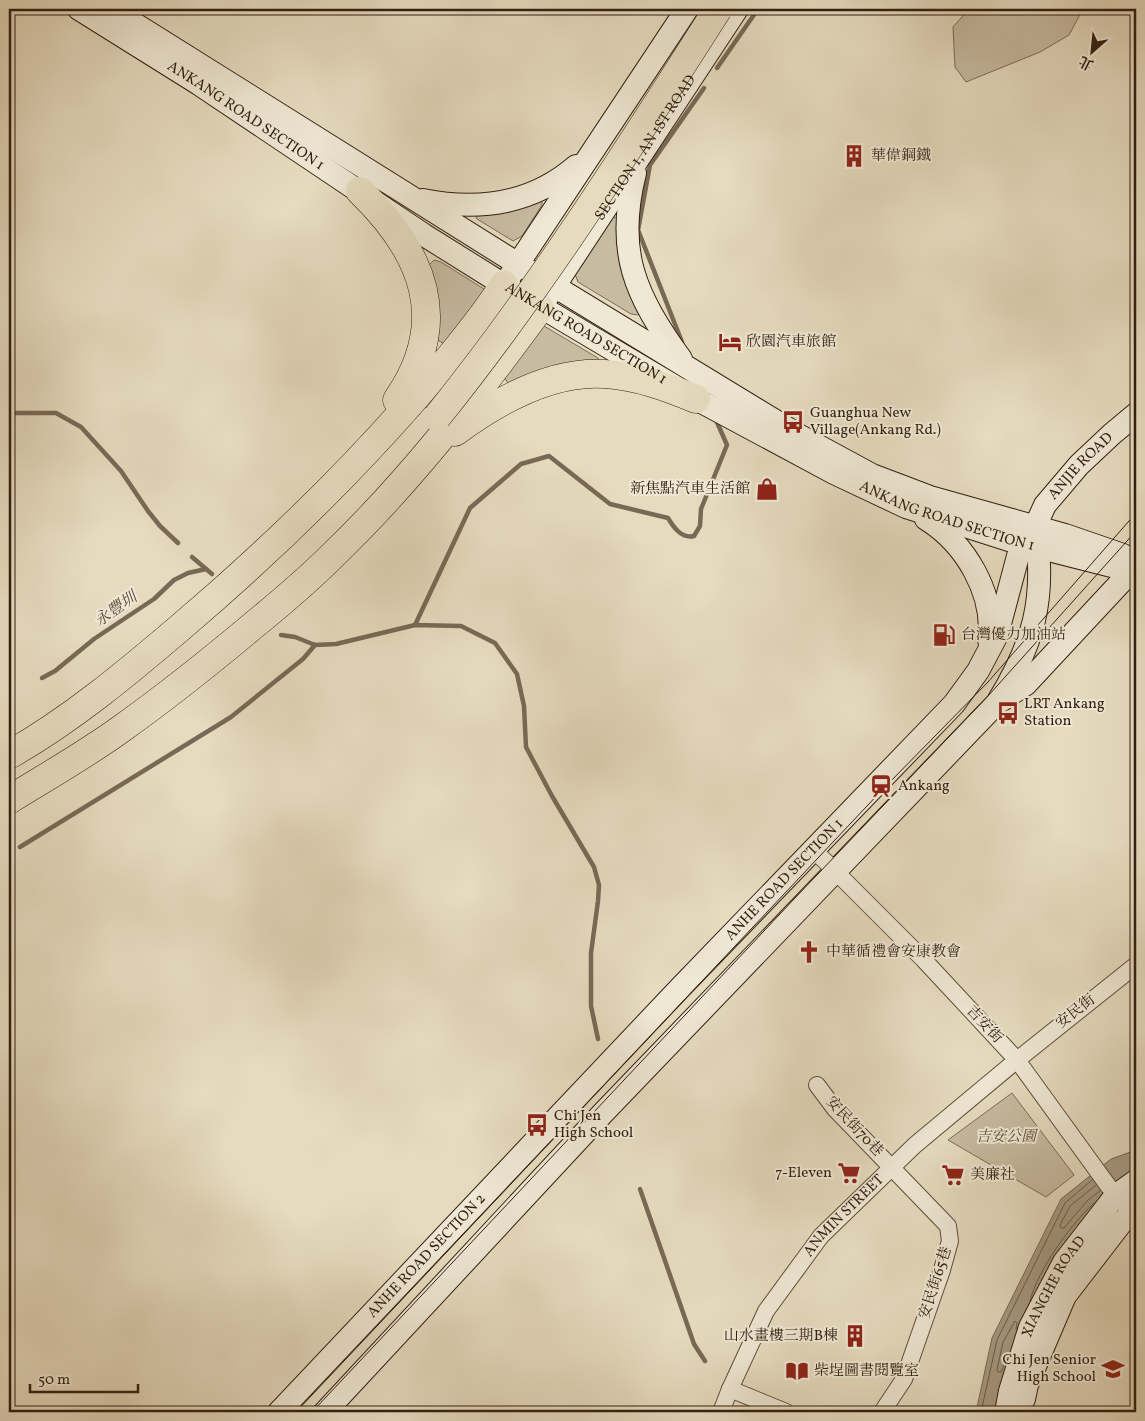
<svg xmlns="http://www.w3.org/2000/svg" width="1145" height="1421" font-family="Vollkorn,'Noto Serif TC',serif">
<style>
.green{fill:#c7bba1;stroke:#7c6d58}
.water{fill:#a89b84;stroke:#786956}
.lines{fill:none;stroke-linecap:round;stroke-linejoin:round}
.shore{stroke:#6c5d4a;stroke-width:1}
.stream{stroke:#786956;stroke-width:4.5}
.street-casing{stroke:#5e4e3c;stroke-width:18}
.secondary-casing{stroke:#311f10;stroke-width:24}
.highway-casing{stroke:#311f10;stroke-width:29}
.street{stroke:#efe8d5;stroke-width:16}
.secondary{stroke:#efe8d5;stroke-width:22}
.highway{stroke:#e6dbbf;stroke-width:28}
.tram{stroke:#311f10;stroke-width:1}
.highway-bridge-casing{stroke:#311f10;stroke-width:29;stroke-linecap:butt}
.highway-bridge{stroke:#e6dbbf;stroke-width:28}
.labels{text-anchor:middle;dominant-baseline:central;stroke-width:4;stroke-linejoin:round;paint-order:stroke}
.street-label{font-size:15px;fill:#311f10;stroke:#efe8d5}
.poi-label{font-size:15px;fill:#311f10;stroke:#efe8d5;text-anchor:start}
.park-label{font-size:15px;font-style:italic;fill:#5e4e3c;stroke:#efe8d5}
.water-label{font-size:16px;font-style:italic;fill:#5b4a39;stroke:#efe8d5}
</style>
<rect width="100%" height="100%" fill="#e6dbbf"/>
<filter id="stains"><feTurbulence type="fractalNoise" baseFrequency=".004" numOctaves="4"/><feColorMatrix values="0 0 0 0 .2 0 0 0 0 .09 0 0 0 0 .02 0 0 0 .5 -.17"/></filter>
<radialGradient id="worn" r=".72"><stop offset=".6" stop-color="#630" stop-opacity="0"/><stop offset="1" stop-color="#630" stop-opacity=".3"/></radialGradient>
<g class="green">
<path d="M969,9h114l-14,26 -29,17 -74,30 -11,-15 -2,-40z"/>
<path d="M539,200l3,2v3l-20,31 -9,5 -36,-22 -1,-2v-4z"/>
<path d="M614,217l4,1 22,95 -2,2 -7,-1 -53,-32 -3,-8 36,-56z"/>
<path d="M434,260l7,2 43,27 3,3 -42,52 -6,-3 -3,-5 -9,-65 2,-6z"/>
<path d="M544,326l54,32 1,3 -91,22 -3,-4 -1,-4 35,-48z"/>
<path d="M1012,1093l62,82 -28,22 -98,-57z"/>
</g>
<path class="water" d="M1136,1150v35l-130,227h-30l16,-74 69,-139 50,-40z"/>
<g class="lines">
<g class="shore">
<path d="M1096,1185l-26,21 -10,19 1,3h3l24,-28 12,-9"/>
<path d="M1030,1301c7,-30 41,-77 64,-98"/>
<path d="M1006,1361l-5,11h-3l-1,-2 6,-28 12,-21 2,2 -1,6"/>
<path d="M981,1412l16,-72 68,-137 27,-23"/>
</g>
<g class="stream">
<path d="M717,68l41,-59"/>
<path d="M682,342l-44,-112 12,-65 54,-77"/>
<path d="M9,413h47l25,14 40,44 27,40 12,15 18,17"/>
<path d="M192,557l20,17"/>
<path d="M415,625l55,-117 51,-44 28,-8 61,48 58,14c6,10 14,21 26,18l6,-10 1,-17 26,-64 -11,-25"/>
<path d="M281,635l14,2 20,8 21,-1 79,-19 46,1 34,17 22,31 7,32 2,41 26,49 42,71 5,18 -1,16 -7,52v53l7,33"/>
<path d="M42,678l13,-7 39,-32 60,-40 20,-19 14,-7 18,-4"/>
<path d="M20,847l211,-130 72,-58 12,-14"/>
<path d="M640,1189l54,155 11,17"/>
</g>
<defs>
<g id="street">
<path d="M813,849l111,111 93,100 92,127 27,30"/>
<path d="M817,1085l18,24 113,117 2,15 -8,29 -38,109 -22,33"/>
<path d="M730,1389l56,23"/>
<path id="s1" d="M721,1412l9,-23 36,-78 55,-75 94,-91 102,-85 119,-95"/>
</g>
<g id="secondary">
<path id="s2" d="M79,9l120,75 225,151 80,50 192,114 138,74 72,34 103,33 103,26 24,-4"/>
<path d="M111,9l407,255 282,172 72,39 58,22 135,38 58,20"/>
<path d="M635,173c-20,79 0,122 46,186"/>
<path d="M423,200c55,11 109,4 153,-34"/>
<path d="M510,276l177,-267"/>
<path id="s3" d="M546,299l191,-290"/>
<path d="M926,519c39,24 69,74 63,121"/>
<path d="M1002,700l24,-16 110,-118"/>
<path d="M1024,1399l3,-14 38,-89 57,-74 14,-13"/>
<path id="s4" d="M279,1412l400,-423 275,-285 24,-33 19,-36 21,-79 17,-29 10,-22 34,-40 33,-31 24,-20"/>
<path d="M325,1412l278,-299 394,-410c36,-58 49,-103 39,-170"/>
<path id="s5" d="M1006,1412l4,-21 20,-64 34,-65 52,-67 20,-14"/>
</g>
<g id="highway">
<path d="M360,191c63,61 92,130 37,209"/>
<path d="M455,432c42,-31 96,-62 150,-58 32,2 62,13 91,25"/>
<path d="M9,755c63,-36 118,-82 173,-129 80,-68 155,-140 225,-219 34,-39 68,-78 97,-122"/>
<path d="M9,800c37,-23 76,-45 112,-71 46,-33 90,-68 134,-105 27,-22 54,-45 79,-70 77,-74 143,-160 206,-246"/>
</g>
</defs>
<use href="#street" class="street-casing"/>
<use href="#secondary" class="secondary-casing"/>
<use href="#highway" class="highway-casing"/>
<use href="#street" class="street"/>
<use href="#secondary" class="secondary"/>
<use href="#highway" class="highway"/>
<g class="tram">
<path d="M296,1412l587,-623 105,-107 148,-169"/>
<path d="M312,1412l483,-514 193,-202 148,-165"/>
</g>
<defs>
<path id="highway-bridge" d="M437,417c104,-129 192,-269 281,-408"/>
</defs>
<use href="#highway-bridge" class="highway-bridge-casing"/>
<use href="#highway-bridge" class="highway-bridge"/>
</g>
<defs>
<symbol id="building-bare" viewBox="-9 -9 18 18"><path d="M-4-6H4V6H1V3H-1V6H-4ZM-2.5-4.3h1.7v1.8h-1.7ZM.8-4.3h1.7v1.8H.8ZM-2.5-1h1.7V.8h-1.7ZM.8-1h1.7V.8H.8Z" fill="#8f2418" stroke="#efe8d5" stroke-width="2.5" paint-order="stroke"/></symbol>
<symbol id="hotel-bare" viewBox="-9 -9 18 18"><path d="M-6-4.5h1.5V1H6V5H4.5V3h-9V5H-6ZM-4 0a1.8 1.8 0 1 1 3.6 0ZM.5 0V-2.5h3Q6-2.5 6 0Z" fill="#8f2418" stroke="#efe8d5" stroke-width="2.5" paint-order="stroke"/></symbol>
<symbol id="bus-bare" viewBox="-9 -9 18 18"><path d="M-5-6H5V4H4V6H2V4H-2V6H-4V4H-5ZM-3.5-4V0h7V-4ZM-3.5 1.2v1.5H-2V1.2ZM2 1.2v1.5H3.5V1.2Z" fill="#8f2418" stroke="#efe8d5" stroke-width="2.5" paint-order="stroke"/></symbol>
<symbol id="shop-bare" viewBox="-9 -9 18 18"><path d="M-5-2.5h2.3a2.7 3.5 0 0 1 5.4 0H5L5.5 6h-11ZM-1.5-2.5h3a1.5 2.3 0 0 0-3 0Z" fill="#8f2418" stroke="#efe8d5" stroke-width="2.5" paint-order="stroke"/></symbol>
<symbol id="fuel-bare" viewBox="-9 -9 18 18"><path d="M-5.5-6h7V0h2V4h1.3V-2.5L3-4.5l.8-.8L6-3V5H2.5V1h-1V6h-7ZM-4.2-4.7v3.2H.2V-4.7Z" fill="#8f2418" stroke="#efe8d5" stroke-width="2.5" paint-order="stroke"/></symbol>
<symbol id="station-bare" viewBox="-9 -9 18 18"><path d="M-3-6H3Q5-6 5-4V2Q5 4 3 4L4.5 6H3L1.5 4h-3L-3 6H-4.5L-3 4Q-5 4-5 2V-4Q-5-6-3-6ZM-3.5-4v3h7v-3ZM-3.5 1v1.5H-2V1ZM2 1v1.5H3.5V1Z" fill="#8f2418" stroke="#efe8d5" stroke-width="2.5" paint-order="stroke"/></symbol>
<symbol id="church-bare" viewBox="-9 -9 18 18"><path d="M-1.2-6h2.4v3.5h3.3v2.4h-3.3V6h-2.4V-.1h-3.3v-2.4h3.3Z" fill="#8f2418" stroke="#efe8d5" stroke-width="2.5" paint-order="stroke"/></symbol>
<symbol id="supermarket-bare" viewBox="-9 -9 18 18"><path d="M-6-5.5h2.5l.6 2H6L4.5 2H-2.5L-4.4-4H-6ZM-1.5 3.2a1.3 1.3 0 1 0 .1 0ZM3 3.2a1.3 1.3 0 1 0 .1 0Z" fill="#8f2418" stroke="#efe8d5" stroke-width="2.5" paint-order="stroke"/></symbol>
<symbol id="school-bare" viewBox="-9 -9 18 18"><path d="M0-5L7-2L0 1L-7-2ZM-4 1L0 2.5L4 1V4Q0 6-4 4Z" fill="#8f2418" stroke="#efe8d5" stroke-width="2.5" paint-order="stroke"/></symbol>
<symbol id="library-bare" viewBox="-9 -9 18 18"><path d="M-6-4Q-3-5.5-.7-3.5V5Q-3 3-6 4ZM6-4Q3-5.5 .7-3.5V5Q3 3 6 4Z" fill="#8f2418" stroke="#efe8d5" stroke-width="2.5" paint-order="stroke"/></symbol>
</defs>
<g fill-rule="evenodd">
<use href="#building-bare" x="838" y="140" width="32" height="32"/>
<use href="#hotel-bare" x="714" y="326" width="32" height="32"/>
<use href="#bus-bare" x="777" y="406" width="32" height="32"/>
<use href="#shop-bare" x="751" y="473" width="32" height="32"/>
<use href="#fuel-bare" x="928" y="619" width="32" height="32"/>
<use href="#bus-bare" x="992" y="697" width="32" height="32"/>
<use href="#station-bare" x="865" y="770" width="32" height="32"/>
<use href="#church-bare" x="793" y="936" width="32" height="32"/>
<use href="#bus-bare" x="521" y="1109" width="32" height="32"/>
<use href="#supermarket-bare" x="833" y="1157" width="32" height="32"/>
<use href="#supermarket-bare" x="937" y="1159" width="32" height="32"/>
<use href="#building-bare" x="839" y="1320" width="32" height="32"/>
<use href="#school-bare" x="1097" y="1353" width="32" height="32"/>
<use href="#library-bare" x="781" y="1355" width="32" height="32"/>
</g>
<g class="labels">
<g class="street-label">
<text stroke="none"><textPath href="#s2" startOffset="198">ANKANG ROAD SECTION 1</textPath></text>
<text stroke="none"><textPath href="#s3" startOffset="181">SECTION 1, AN 1ST ROAD</textPath></text>
<text stroke="none"><textPath href="#s2" startOffset="602">ANKANG ROAD SECTION 1</textPath></text>
<text stroke="none"><textPath href="#s4" startOffset="1252">ANJIE ROAD</textPath></text>
<text stroke="none"><textPath href="#s2" startOffset="1008">ANKANG ROAD SECTION 1</textPath></text>
<text stroke="none"><textPath href="#s4" startOffset="734">ANHE ROAD SECTION 1</textPath></text>
<text transform="translate(1076 1012) rotate(-38)">安民街</text>
<text transform="translate(984 1025) rotate(47)">吉安街</text>
<text transform="translate(854 1127) rotate(47)">安民街70巷</text>
<text stroke="none"><textPath href="#s1" startOffset="234">ANMIN STREET</textPath></text>
<text stroke="none"><textPath href="#s4" startOffset="215">ANHE ROAD SECTION 2</textPath></text>
<text transform="translate(936 1283) rotate(-72)">安民街65巷</text>
<text stroke="none"><textPath href="#s5" startOffset="135">XIANGHE ROAD</textPath></text>
</g>
<g class="poi-label">
<text x="871" y="156">華偉鋼鐵</text>
<text x="746" y="342">欣園汽車旅館</text>
<text x="810" y="413">Guanghua New<tspan x="810" dy="17">Village(Ankang Rd.)</tspan></text>
<text x="750" y="489" text-anchor="end">新焦點汽車生活館</text>
<text x="961" y="635">台灣優力加油站</text>
<text x="1024" y="704">LRT Ankang<tspan x="1024" dy="17">Station</tspan></text>
<text x="898" y="786">Ankang</text>
<text x="826" y="952">中華循禮會安康教會</text>
<text x="554" y="1116">Chi Jen<tspan x="554" dy="17">High School</tspan></text>
<text x="832" y="1173" text-anchor="end">7-Eleven</text>
<text x="970" y="1175">美廉社</text>
<text x="838" y="1336" text-anchor="end">山水畫樓三期B棟</text>
<text x="1096" y="1360" text-anchor="end">Chi Jen Senior<tspan x="1096" dy="17">High School</tspan></text>
<text x="814" y="1371">柴埕圖書閱覽室</text>
</g>
<g class="park-label">
<text x="1006" y="1137">吉安公園</text>
</g>
<g class="water-label">
<text transform="translate(116 610) rotate(-35)">永豐圳</text>
</g>
</g>
<rect width="1145" height="1421" fill="none" stroke="#e6dbbf" stroke-width="30"/>
<rect x="10" y="10" width="1125" height="1401" fill="none" stroke="#311f10" stroke-width="2.5"/>
<rect x="15" y="15" width="1115" height="1391" fill="none" stroke="#311f10"/>
<g transform="translate(1092 52) rotate(207)" stroke="#efe8d5" stroke-width="4" paint-order="stroke">
<path d="M0-4L9 19L0 12L-9 19Z" fill="#311f10"/>
<text y="-8" font-size="14" font-weight="bold" text-anchor="middle" fill="#311f10">北</text>
</g>
<path d="M30 1384v8h108v-8" fill="none" stroke="#311f10" stroke-width="2.5"/>
<text x="38" y="1384" font-size="15" fill="#311f10" stroke="#efe8d5" stroke-width="4" paint-order="stroke">50 m</text>
<rect width="100%" height="100%" filter="url(#stains)"/>
<rect width="100%" height="100%" fill="url(#worn)"/>
</svg>
